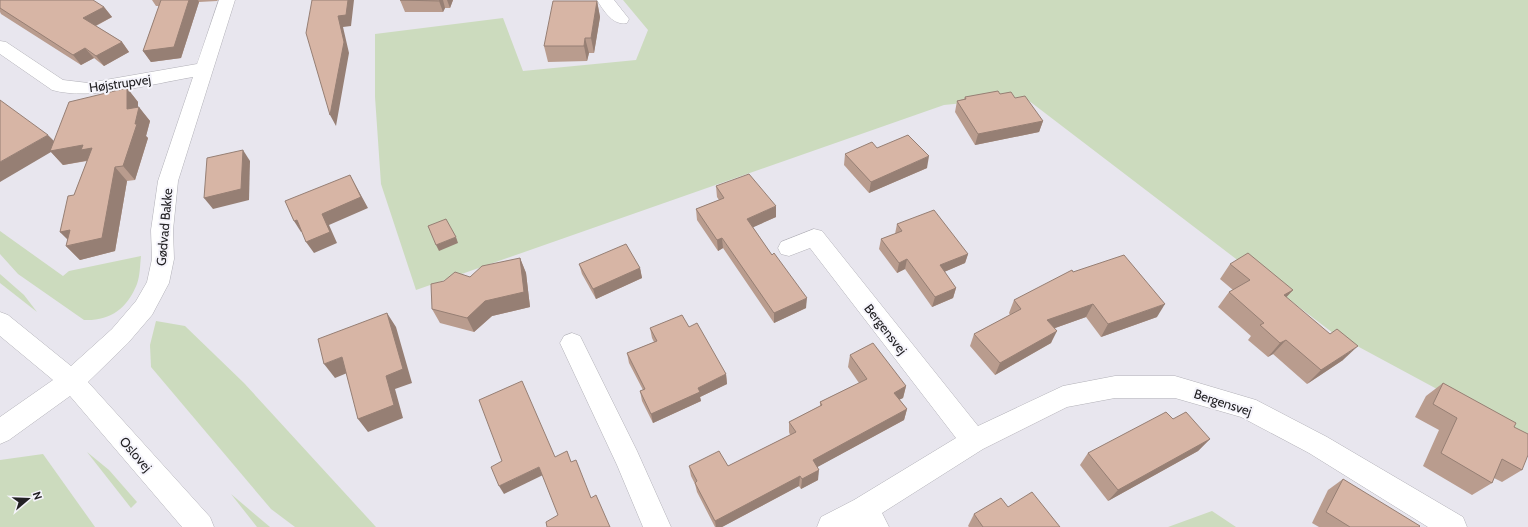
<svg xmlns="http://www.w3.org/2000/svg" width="1528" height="527" font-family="Cabin,sans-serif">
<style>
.green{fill:#ccdbbe}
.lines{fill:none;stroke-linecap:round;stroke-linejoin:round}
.minor-casing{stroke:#b2b1b8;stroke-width:1}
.minor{fill:#fff;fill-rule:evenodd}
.wall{fill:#b99c8e}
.shaded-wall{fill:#967f74}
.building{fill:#d7b5a5;stroke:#967f74}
.labels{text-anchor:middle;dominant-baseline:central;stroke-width:4;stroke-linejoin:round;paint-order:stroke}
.street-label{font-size:13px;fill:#222124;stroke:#f5f4fb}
</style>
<rect width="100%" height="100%" fill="#e8e6ee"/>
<g class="green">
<path d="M623,0h905v438l-195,-105 -309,-236 -80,8 -528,185 -35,-106 -6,-87v-63l128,-16 20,53 113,-11 12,-30z"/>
<path d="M0,231l63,45 6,-5 72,-15c-1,9 -1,20 -4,28 -10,25 -27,37 -53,36l-66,-46 -18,-20z"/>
<path d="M0,274l24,21 13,17 -37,-29z"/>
<path d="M156,321l29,5 59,57 132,144h-81l-24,-18 -120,-142 -1,-22z"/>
<path d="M87,452l22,18 28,32 -6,6z"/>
<path d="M43,454l52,73h-95v-67z"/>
<path d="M231,494l39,33h-13z"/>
<path d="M1212,511l24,16h-68z"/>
</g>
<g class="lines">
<defs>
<g id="minor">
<path d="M219,0h16l-57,181 -5,49 1,29 -5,24 -17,32 -24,28 -40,39 122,135 4,10h-32l-112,-131 -61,44 -9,4v-27l53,-37 -53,-44v-24l8,3 63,51 41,-37 24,-28 11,-19 5,-23 -1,-29 7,-49 35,-104c-42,7 -101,24 -141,13l-52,-36v-13l6,1 57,38 25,3 109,-19z"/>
<path d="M597,0h17l15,19 -2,4c-14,3 -23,-12 -30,-23z"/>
<path d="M814,229l8,2 156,195 85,-40 52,-10h60l81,24 71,37 136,80 4,10h-39l-119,-74 -68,-36 -66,-19h-60l-48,9 -84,42 -101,64 7,14h-72l4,-10 33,-17 102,-62 -146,-190 -21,8 -8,-2 -3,-6 3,-6z"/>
<path d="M572,333l8,3 57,115 34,76h-28l-26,-62 -57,-122 4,-7z"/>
</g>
</defs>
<use href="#minor" class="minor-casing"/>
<use href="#minor" class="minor"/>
</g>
<g class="wall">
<path d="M0,0l104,7 8,10 -16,9 26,16 7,10 -25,14 -10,-8 -13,7 -80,-51 -1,-2z"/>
<path d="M152,0h66l-1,1 -18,1 -18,56 -30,4 -8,-11 16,-45h-3z"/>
<path d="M400,0h53l-3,8h-5l-2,4h-38z"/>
<path d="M597,1l3,16 -6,36h-5l-2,8 -39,1 -4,-16z"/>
<path d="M127,88l11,14v5l12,14 -4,15 2,2 -13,42 -8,1 -12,70 -35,9 -14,-14 2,-7 -8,-7 27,-71 -24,4 -12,-13 3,-11z"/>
<path d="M1000,94l15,4 28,23 -4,11 -64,13 -20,-33 2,-11 7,-2 1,-2z"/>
<path d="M845,154l82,14 -58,25 -25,-28z"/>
<path d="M716,186l60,31 -23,10 53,81 -32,15 -51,-75 -5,3 -21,-31 -1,-11 23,-9 -2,-3z"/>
<path d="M897,224l71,30 -3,9 -21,9 12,16 -3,10 -21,9 -27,-38 -8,4 -18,-24 2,-10 14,-5z"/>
<path d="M520,258l6,15 4,34 -38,9 -18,16 -34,-9 -8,-14 38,-32z"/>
<path d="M579,264l61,4 2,10 -46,21 -14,-25z"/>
<path d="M1230,264l63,26 -7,7 57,63 -36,24 -34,-30 -5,3 -20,-17 3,-4 -33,-29 11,-15 4,-2 -13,-11z"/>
<path d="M1073,272l84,45 -56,20 -15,-20 -31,11 -4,15 -56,32 -25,-29 4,-12 36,-19 -1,-2 5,-13z"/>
<path d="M689,327l37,47 1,10 -27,13 1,4 -48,22 -11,-22 -2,-10 3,-1 -14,-27 -2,-10 27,-11 -2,-4 -2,-10z"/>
<path d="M850,355l56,31 -3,12 -4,1 8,10 -3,11 -87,47 1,13 -17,9 -2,-3 -77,41h-7l-18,-35 -2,-8 -4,-8 -2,-10h39l62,-31 -1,-3v-10l31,-16v-4l39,-19 -11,-16z"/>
<path d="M1443,383l71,44 8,43 -20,12 -8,-4 -2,5 -20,12 -49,-29 16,-36 -24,-13 11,-21z"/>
<path d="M1173,419l37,20 -12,12 -90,50 -28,-36 8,-12z"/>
<path d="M1343,479l76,48h-100l-7,-4 16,-33z"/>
<path d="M1008,507l52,20h-91l-1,-1 6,-12z"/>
</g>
<g class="shaded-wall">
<path d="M189,0h9l1,2 -18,56 -30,4 -8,-11z"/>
<path d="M348,0h6l-3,26 -8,1 6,26 -13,73 -6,-11 8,-99z"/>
<path d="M440,0h3l2,8 -2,4 -4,-11z"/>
<path d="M447,0h6l-3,8z"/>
<path d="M597,1l3,16 -6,36 -3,-15z"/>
<path d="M104,7l8,10 -21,11 -8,-10z"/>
<path d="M585,38l4,15 -2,8 -3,-15z"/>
<path d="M122,42l7,10 -25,14 -8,-10z"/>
<path d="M85,48l9,10 -13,7 -8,-10z"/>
<path d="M127,88l11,14v8l1,-3 11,14 -4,15 2,2 -13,42 -12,-14 4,-57z"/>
<path d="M1043,121l-4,11 -64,13 3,-11z"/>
<path d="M48,135l12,12 23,-2 9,3 -2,12 -27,5 -12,-13 -51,30v-20z"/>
<path d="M243,150l7,11 -1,39 -36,9 -9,-11z"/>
<path d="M929,156l-2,12 -58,25 2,-11z"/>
<path d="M115,167l12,14 -12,70 -35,9 -14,-14 7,-1 -13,-13z"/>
<path d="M350,175l18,33 -39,17 8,18 -23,10 -8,-11 16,-28z"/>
<path d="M776,206v11l-29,13v-11z"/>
<path d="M297,220l7,11 -3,1 -7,-11z"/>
<path d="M456,237l2,6 -19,8 -3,-6z"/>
<path d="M722,238l1,10 -5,3 -1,-11z"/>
<path d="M968,254l-3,9 -28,12 3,-10z"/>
<path d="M520,258l6,15 4,34 -38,9 -18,16 -7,-14z"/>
<path d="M907,259l-2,10 -8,4 2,-10z"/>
<path d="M640,268l2,10 -46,21 -3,-10z"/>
<path d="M956,288l-3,10 -21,9 3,-10z"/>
<path d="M1293,290l-13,14 4,-9z"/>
<path d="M807,298l-1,10 -32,15v-10z"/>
<path d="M1093,304l-7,13 -45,16 6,-13z"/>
<path d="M1165,304l-8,13 -56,20 7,-13z"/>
<path d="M387,313l9,14 16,56 -17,6 8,29 -35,14 -10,-13z"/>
<path d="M1057,331l-6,12 -56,32 5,-12z"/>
<path d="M1286,340l-13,14 -5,3 12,-14z"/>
<path d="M1358,346l-15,14 -36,24 14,-14z"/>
<path d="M342,357l10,14 -17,7 -11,-14z"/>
<path d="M726,374l1,10 -27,13 1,4 -48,22 -2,-9 47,-26z"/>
<path d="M906,386l-3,12 -12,6 3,-11z"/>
<path d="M907,409l-3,11 -92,50 1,-10z"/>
<path d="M1210,439l-12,12 -90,50 10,-11z"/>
<path d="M539,467l4,8 -39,19 -5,-8z"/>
<path d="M819,470l-1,10 -17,9 1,-10z"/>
<path d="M800,476l-1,10 -77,41h-6l-1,-6z"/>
</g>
<g class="building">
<path d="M0,0h93l11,7 -21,11 39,24 -26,14 -11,-8 -12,7 -73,-47z"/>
<path d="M161,0h28l-15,47 -31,4z"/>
<path d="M312,0h36l-2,15 -8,1 6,26 -14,73 -24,-82z"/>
<path d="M400,0h40l-1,1z"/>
<path d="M553,1h44l-6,37h-6l-1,8h-40z"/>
<path d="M127,88v21l12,-2 -4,17h2l-14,42 -8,1 -13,71 -36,8 4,-16 -10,2 8,-36 6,-1 18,-47 -11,2 2,-5 -33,6 19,-49z"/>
<path d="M998,91l2,3 11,-2 4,6 10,-2 18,25 -65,13 -21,-33 9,-2 -1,-2z"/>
<path d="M0,100l48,35 -48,27z"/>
<path d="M908,135l21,21 -58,26 -26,-28 27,-12 5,6z"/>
<path d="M243,150l-2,39 -37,9 3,-40z"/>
<path d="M749,174l27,32 -29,13 25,36 2,-2 33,45 -33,15 -52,-75 -5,2 -21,-31 28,-11 -8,-12z"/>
<path d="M350,175l11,22 -39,17 8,18 -24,10 -9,-22 -3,1 -9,-20z"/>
<path d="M934,210l34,44 -28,11 16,23 -21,9 -28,-38 -8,4 -18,-24 21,-8 -5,-7z"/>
<path d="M446,219l10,18 -20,8 -8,-19z"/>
<path d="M626,244l14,24 -47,21 -14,-25z"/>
<path d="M1248,253l45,37 -9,5 46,39 7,-5 21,17 -37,24 -35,-30 -6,3 -20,-18 4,-2 -35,-31 21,-12 -20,-16z"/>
<path d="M1124,255l41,49 -57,20 -15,-20 -46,16 10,11 -57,32 -26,-29 47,-25 -7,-9 58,-30 1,2z"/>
<path d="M520,258l4,34 -39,9 -18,17 -35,-9 -1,-25 13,-3 11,-9 15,5 12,-11z"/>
<path d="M387,313l16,56 -17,7 8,29 -36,14 -16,-62 -18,7 -6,-25z"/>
<path d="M682,315l7,12 8,-4 29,51 -28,14 2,4 -49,22 -11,-23 5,-2 -18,-36 30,-12 -7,-13z"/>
<path d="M873,343l33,43 -12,7 13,16 -94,51 6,10 -17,9 -2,-3 -85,45 -20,-38 2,-2 -8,-15 30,-15 9,15 68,-34 -7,-10 33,-17 -2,-3 47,-23 -17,-24z"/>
<path d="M522,381l33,76 12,-6 4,11 5,-2 15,38 5,-3 14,32h-63l-1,-5 12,-7 -19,-48 -40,19 -8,-19 11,-6 -23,-61z"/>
<path d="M1443,383l73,40 -2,4 14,7v21l-6,15 -20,-11 -10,24 -51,-30 16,-35 -24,-14z"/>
<path d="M1166,412l7,7 13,-7 24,27 -92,51 -30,-37z"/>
<path d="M1343,479l77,47 -1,1h-69l-24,-15z"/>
<path d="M1032,492l28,35h-77l-9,-13 27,-16 7,9z"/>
</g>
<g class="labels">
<g class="street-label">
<text transform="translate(120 83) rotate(-8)">Højstrupvej</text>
<text transform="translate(164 227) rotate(-85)">Gødvad Bakke</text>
<text transform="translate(886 329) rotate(52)">Bergensvej</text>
<text transform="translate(1223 402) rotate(18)">Bergensvej</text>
<text transform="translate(136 454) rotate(49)">Oslovej</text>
</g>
</g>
<g transform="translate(28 499) rotate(71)" stroke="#f5f4fb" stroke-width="3" paint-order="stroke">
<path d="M0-3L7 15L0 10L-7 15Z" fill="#222124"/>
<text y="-6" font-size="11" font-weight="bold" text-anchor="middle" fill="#222124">N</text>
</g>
</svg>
